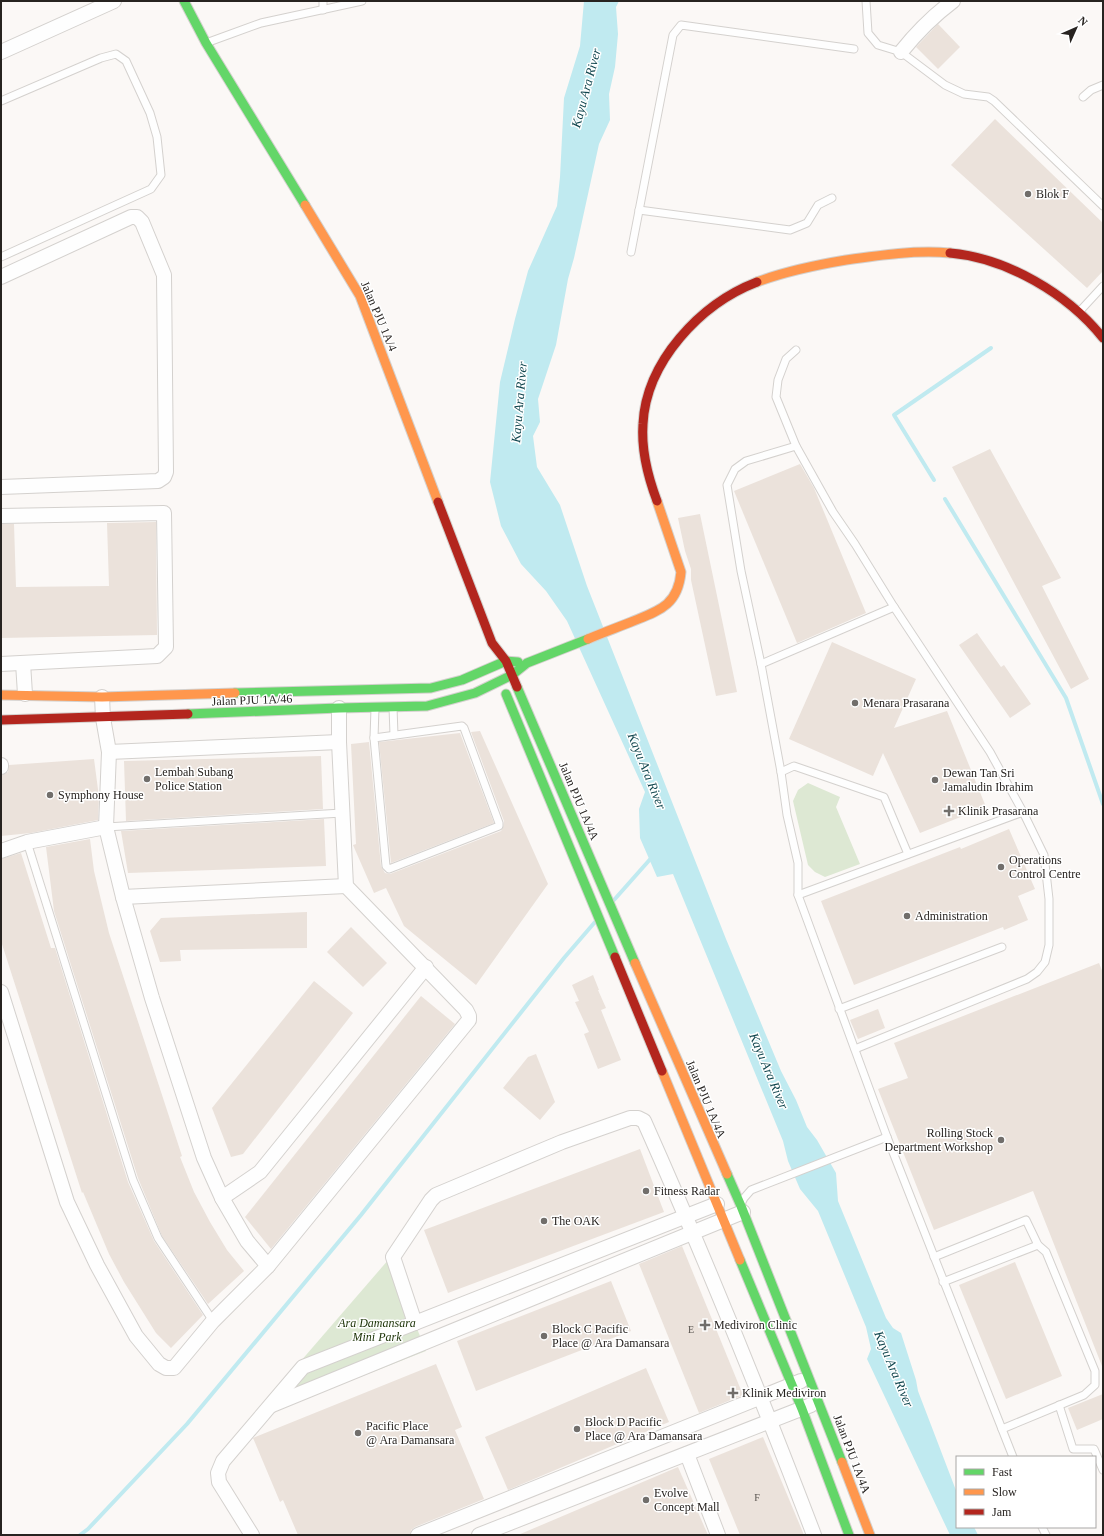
<svg xmlns="http://www.w3.org/2000/svg" width="1104" height="1536" font-family="Georgia,serif">
<style>
.green{fill:#dde8d3}
.water{fill:#c0eaf0}
.lines{fill:none;stroke-linecap:round;stroke-linejoin:round}
.stream{stroke:#c0eaf0;stroke-width:4}
.building{fill:#ebe2db}
.lane-casing{stroke:#d4d1ce;stroke-width:9}
.street-casing{stroke:#d4d1ce;stroke-width:16}
.fast-casing{stroke:#d4d1ce;stroke-width:11}
.slow-casing{stroke:#d4d1ce;stroke-width:11}
.jam-casing{stroke:#d4d1ce;stroke-width:11}
.lane{stroke:#fefefe;stroke-width:7}
.street{stroke:#fefefe;stroke-width:14}
.fast{stroke:#63d668;stroke-width:9}
.slow{stroke:#ff974d;stroke-width:9}
.jam{stroke:#b3261e;stroke-width:9}
.poi-dot{fill:#716e6b;stroke:#fff;stroke-width:1.5}
.labels{text-anchor:middle;dominant-baseline:central;stroke-width:3;stroke-linejoin:round;paint-order:stroke}
.number-label{font-size:10px;fill:#58534f}
.poi-label{font-size:12px;fill:#272320;stroke:#fff;text-anchor:start}
.street-label{font-size:12px;fill:#272320;stroke:#fff}
.park-label{font-size:12px;font-style:italic;fill:#1a3105;stroke:#fff}
.water-label{font-size:13px;font-style:italic;fill:#10464e;stroke:#fff}
</style>
<rect width="100%" height="100%" fill="#fbf8f6"/>
<g class="green">
<path d="M808,783l32,14 -4,10 24,57 -35,13 -10,-5 -7,-7 -15,-64 5,-11z"/>
<path d="M389,1259l37,92 -177,70z"/>
</g>
<path class="water" d="M584,1h35l-3,6 2,27 -3,33 -6,27 1,26 -11,24 -25,114 -6,21 -12,66 -18,54 2,23 -7,14 4,31 23,38 27,81 139,353 55,132 15,29 11,27 10,13 19,33 2,28 48,117 7,10 8,5 15,47 2,11 39,102v34h17l4,8h-28l-83,-176 4,-10 -5,-22 -48,-116 -18,-22 -12,-28 -5,-20 -110,-267 -16,3 -17,-39 -1,-29 6,-17 -78,-171 -21,-30 -25,-27 -20,-38 -11,-44 10,-100 15,-63 13,-48 29,-65 3,-29 4,-79 16,-52z"/>
<g class="lines">
<g class="stream">
<path d="M934,480l-40,-65 97,-67"/>
<path d="M945,499l121,199 37,106"/>
<path d="M614,900l39,-44"/>
<path d="M80,1535l8,-6 99,-105 174,-209 203,-257 31,-36"/>
</g>
</g>
<g class="building">
<path d="M938,24l22,23 -22,22 -22,-22z"/>
<path d="M995,119l108,104v48l-16,17 -136,-123z"/>
<path d="M990,449l71,129 -19,8 47,93 -18,10 -119,-222z"/>
<path d="M800,464l14,24 52,125 -69,30 -63,-152z"/>
<path d="M700,514l37,178 -21,4 -25,-116v-11l-6,-18 -7,-33z"/>
<path d="M156,522l1,113 -156,3v-114h13l2,63 93,-1 -2,-63z"/>
<path d="M977,633l24,34 3,-2 27,39 -21,14 -51,-73z"/>
<path d="M832,642l84,37 -22,49 53,-17 39,96 -66,26 -37,-80 -10,23 -84,-37z"/>
<path d="M480,731l68,153 -72,101 -72,-59 -18,-38 -12,5 -21,-48 3,-1 -5,-100 18,-2 12,124 4,7 5,1 111,-43 2,-3 1,-7 -33,-89z"/>
<path d="M460,733l34,90 -103,40 -12,-121z"/>
<path d="M321,756l2,53 -197,12 -2,-60z"/>
<path d="M94,759l5,38 -1,23 -67,13 -30,3v-61l7,-3 1,-7z"/>
<path d="M324,819l2,47 -198,7 -7,-42z"/>
<path d="M1009,829l26,60 -17,7 10,24 -24,10 -1,-3 -149,58 -33,-84 139,-54 1,2z"/>
<path d="M90,839l4,32 15,62 73,223 -2,1 14,35 16,30 17,28 17,21 -36,33 -46,-68 -24,-58 -84,-267 -8,-64z"/>
<path d="M21,853l30,95h4l73,234 26,59 49,74 -32,33 -15,-15 -32,-51 -15,-28 -26,-62 -1,1 -81,-252v-82z"/>
<path d="M307,912v36l-127,2 1,11 -21,1 -10,-31 11,-13z"/>
<path d="M351,927l36,36 -24,24 -36,-35z"/>
<path d="M1099,963l4,10 -1,393 -69,-175 -99,39 -56,-141 30,-11 -14,-35z"/>
<path d="M593,975l6,15h-1l8,18 -5,2 20,50 -23,9 -14,-35 5,-2 -14,-30 4,-1 -7,-16z"/>
<path d="M314,981l39,32 -110,141 -12,3 -19,-49z"/>
<path d="M421,996l34,28 -184,225 -26,-32z"/>
<path d="M878,1009l7,19 -27,11 -8,-19z"/>
<path d="M536,1054l19,48 -15,18 -37,-32 25,-31z"/>
<path d="M640,1149l24,63 -216,81 -24,-63z"/>
<path d="M682,1246l61,149 -44,18 -60,-149z"/>
<path d="M1015,1262l47,114 -56,23 -47,-114z"/>
<path d="M611,1281l20,50 -155,60 -19,-50z"/>
<path d="M436,1364l26,63 -7,3 29,69 -69,28 -4,3 -1,5h-112l-15,-35 -3,2 -27,-64z"/>
<path d="M646,1368l23,54 -161,68 -23,-53z"/>
<path d="M1103,1394v25l-26,11 -9,-22z"/>
<path d="M763,1437l41,98h-64l-31,-76z"/>
<path d="M678,1467l30,68h-190z"/>
</g>
<g class="lines">
<defs>
<g id="lane">
<path d="M866,1l2,32 10,12 23,7 44,33 19,9 24,3 6,4 109,105"/>
<path d="M323,10v-9"/>
<path d="M206,43l55,-20 101,-22"/>
<path d="M1083,97l8,-7 12,-5"/>
<path d="M1,101l100,-43 15,-4 10,7 24,52 7,24 4,38 -10,14 -150,68"/>
<path d="M639,210l151,20 17,-7 11,-18 14,-7"/>
<path d="M631,252l42,-217 8,-10 173,24"/>
<path d="M1079,312l24,-26"/>
<path d="M796,350l-10,9 -8,21 -2,17 20,49 37,66 22,32 39,63 96,145 33,60 21,43 5,44v46l-4,17 -8,10 -10,7 -172,70"/>
<path d="M796,446l-50,15 -11,8 -8,16 14,86 20,93 20,108 6,43 11,48v32l89,242 126,320"/>
<path d="M761,664l133,-57"/>
<path d="M393,707l1,28"/>
<path d="M462,726l2,2 35,95v3l-110,43 -3,-3 -12,-128z"/>
<path d="M374,738l1,-30"/>
<path d="M781,772l13,-6 90,31 24,57"/>
<path d="M106,827l236,-14"/>
<path d="M27,842l106,338 25,58 55,83"/>
<path d="M798,895l225,-83"/>
<path d="M839,1009l163,-62"/>
<path d="M742,1202l2,-4 7,-8 136,-53"/>
<path d="M934,1257l92,-37 12,25 8,7 49,119v14l-11,10 -82,34"/>
<path d="M943,1282l95,-37"/>
<path d="M1059,1405l14,44h21l9,21"/>
<path d="M1042,1527l4,8"/>
</g>
<g id="street">
<path d="M1,52l113,-51"/>
<path d="M901,52c16,-20 32,-36 52,-51"/>
<path d="M1,277l130,-60h6l5,5 22,53 2,197 -2,5 -6,4 -157,6"/>
<path d="M1,516l163,-3 2,134 -9,9 -156,8"/>
<path d="M23,663l2,31"/>
<path d="M102,697l1,21 6,34 -3,75 17,70 29,101 52,160 18,40 25,43 21,25"/>
<path d="M109,752l230,-10"/>
<path d="M1,765v2"/>
<path d="M1,851l26,-9 79,-15"/>
<path d="M123,897l223,-11"/>
<path d="M1,992l66,210 30,63 39,71 23,28 7,4h8l39,-47 55,-55 201,-246v-4l-3,-6 -120,-124 -7,-144v-34"/>
<path d="M222,1198l38,-26 166,-205"/>
<path d="M415,1323l-22,-66 38,-57 5,-5 126,-53 68,-24h8l6,3c61,137 117,275 170,414"/>
<path d="M272,1405l471,-193"/>
<path d="M687,1454l31,81"/>
<path d="M252,1535l-33,-53 -1,-9 5,-12 80,-94 414,-163"/>
<path d="M418,1535l383,-154"/>
<path d="M479,1535l332,-130"/>
</g>
<g id="fast">
<path d="M184,1l22,42 99,162"/>
<path d="M517,687l118,276"/>
<path d="M235,693l196,-5 31,-8 44,-19 12,1"/>
<path d="M506,694l109,263"/>
<path d="M188,714l151,-6 88,-2 48,-13 37,-18 15,-12 61,-24"/>
<path d="M727,1174l14,32 101,256"/>
<path d="M740,1260l62,149 47,126"/>
</g>
<g id="slow">
<path d="M305,205l55,91 78,206"/>
<path d="M757,282c29,-11 59,-17 89,-22 35,-5 70,-10 104,-7"/>
<path d="M588,639c14,-6 28,-11 43,-17 27,-11 47,-16 50,-50l-24,-71"/>
<path d="M1,695l101,2 133,-4"/>
<path d="M635,963l92,211"/>
<path d="M662,1071l78,189"/>
<path d="M842,1462l28,73"/>
</g>
<g id="jam">
<path d="M950,253c57,5 118,41 153,85"/>
<path d="M657,501c-9,-24 -16,-50 -14,-77 3,-62 57,-120 114,-142"/>
<path d="M438,502l54,141 14,18 11,26"/>
<path d="M1,720l187,-6"/>
<path d="M615,957l47,114"/>
</g>
</defs>
<use href="#lane" class="lane-casing"/>
<use href="#street" class="street-casing"/>
<use href="#fast" class="fast-casing"/>
<use href="#slow" class="slow-casing"/>
<use href="#jam" class="jam-casing"/>
<use href="#lane" class="lane"/>
<use href="#street" class="street"/>
<use href="#fast" class="fast"/>
<use href="#slow" class="slow"/>
<use href="#jam" class="jam"/>
</g>
<g class="poi-dot">
<circle cx="1028" cy="194" r="4"/>
<circle cx="855" cy="703" r="4"/>
<circle cx="147" cy="779" r="4"/>
<circle cx="935" cy="780" r="4"/>
<circle cx="50" cy="795" r="4"/>
<path d="M947 805h4v4h4v4h-4v4h-4v-4h-4v-4h4z"/>
<circle cx="1001" cy="867" r="4"/>
<circle cx="907" cy="916" r="4"/>
<circle cx="1001" cy="1140" r="4"/>
<circle cx="646" cy="1191" r="4"/>
<circle cx="544" cy="1221" r="4"/>
<path d="M703 1319h4v4h4v4h-4v4h-4v-4h-4v-4h4z"/>
<circle cx="544" cy="1336" r="4"/>
<path d="M731 1387h4v4h4v4h-4v4h-4v-4h-4v-4h4z"/>
<circle cx="577" cy="1429" r="4"/>
<circle cx="358" cy="1433" r="4"/>
<circle cx="646" cy="1500" r="4"/>
</g>
<g class="labels">
<g class="number-label">
<text x="691" y="1329">E</text>
<text x="757" y="1497">F</text>
</g>
<g class="poi-label">
<text x="1036" y="194">Blok F</text>
<text x="863" y="703">Menara Prasarana</text>
<text x="155" y="772">Lembah Subang<tspan x="155" dy="14">Police Station</tspan></text>
<text x="943" y="773">Dewan Tan Sri<tspan x="943" dy="14">Jamaludin Ibrahim</tspan></text>
<text x="58" y="795">Symphony House</text>
<text x="958" y="811">Klinik Prasarana</text>
<text x="1009" y="860">Operations<tspan x="1009" dy="14">Control Centre</tspan></text>
<text x="915" y="916">Administration</text>
<text x="993" y="1133" text-anchor="end">Rolling Stock<tspan x="993" dy="14">Department Workshop</tspan></text>
<text x="654" y="1191">Fitness Radar</text>
<text x="552" y="1221">The OAK</text>
<text x="714" y="1325">Mediviron Clinic</text>
<text x="552" y="1329">Block C Pacific<tspan x="552" dy="14">Place @ Ara Damansara</tspan></text>
<text x="742" y="1393">Klinik Mediviron</text>
<text x="585" y="1422">Block D Pacific<tspan x="585" dy="14">Place @ Ara Damansara</tspan></text>
<text x="366" y="1426">Pacific Place<tspan x="366" dy="14">@ Ara Damansara</tspan></text>
<text x="654" y="1493">Evolve<tspan x="654" dy="14">Concept Mall</tspan></text>
</g>
<g class="street-label">
<text transform="translate(379 316) rotate(67)">Jalan PJU 1A/4</text>
<text transform="translate(252 700) rotate(-2)">Jalan PJU 1A/46</text>
<text transform="translate(579 801) rotate(67)">Jalan PJU 1A/4A</text>
<text transform="translate(706 1099) rotate(67)">Jalan PJU 1A/4A</text>
<text transform="translate(852 1454) rotate(69)">Jalan PJU 1A/4A</text>
</g>
<g class="park-label">
<text x="377" y="1323">Ara Damansara<tspan x="377" dy="14">Mini Park</tspan></text>
</g>
<g class="water-label">
<text transform="translate(586 88) rotate(-75)">Kayu Ara River</text>
<text transform="translate(519 402) rotate(-85)">Kayu Ara River</text>
<text transform="translate(647 771) rotate(68)">Kayu Ara River</text>
<text transform="translate(769 1071) rotate(67)">Kayu Ara River</text>
<text transform="translate(894 1369) rotate(67)">Kayu Ara River</text>
</g>
</g>
<rect width="1104" height="1536" fill="none" stroke="#272320" stroke-width="4"/>
<rect x="956" y="1456" width="140" height="72" fill="#ffffff" stroke="#a9a7a6"/>
<rect x="964" y="1469" width="20" height="6" fill="#63d668" stroke="#a9a7a6"/>
<text x="992" y="1476" font-size="12" fill="#272320">Fast</text>
<rect x="964" y="1489" width="20" height="6" fill="#ff974d" stroke="#a9a7a6"/>
<text x="992" y="1496" font-size="12" fill="#272320">Slow</text>
<rect x="964" y="1509" width="20" height="6" fill="#b3261e" stroke="#a9a7a6"/>
<text x="992" y="1516" font-size="12" fill="#272320">Jam</text>
<g transform="translate(1076 28) rotate(45)" stroke="#ffffff" stroke-width="3" paint-order="stroke">
<path d="M0-3L7 15L0 10L-7 15Z" fill="#272320"/>
<text y="-6" font-size="11" font-weight="bold" text-anchor="middle" fill="#272320">N</text>
</g>
</svg>
